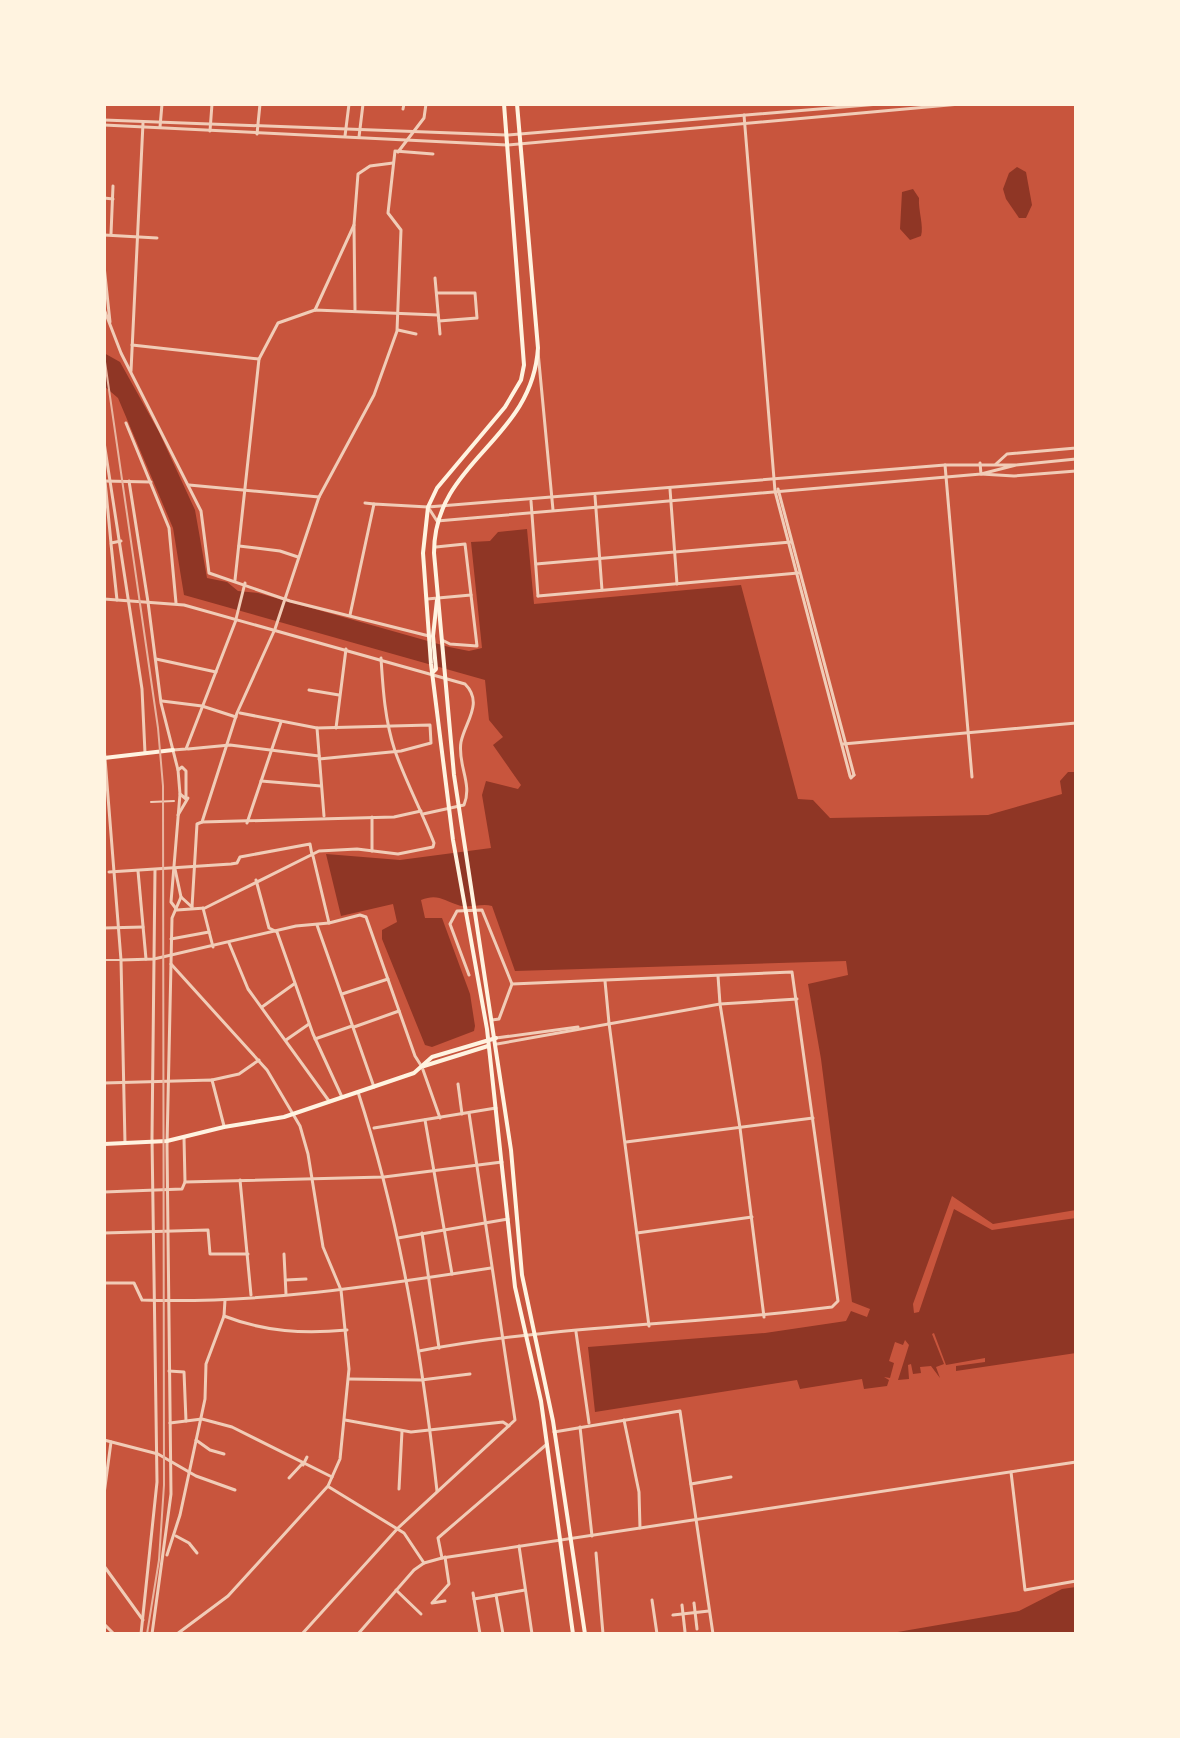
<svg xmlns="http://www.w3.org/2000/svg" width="1180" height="1738" font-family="'Sofia Sans Condensed',sans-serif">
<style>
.water{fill:#8f3625}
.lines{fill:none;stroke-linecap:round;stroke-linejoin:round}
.pedestrian{stroke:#f1ccb7;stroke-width:2}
.minor{stroke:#f1ccb7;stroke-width:3}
.tertiary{stroke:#f1ccb7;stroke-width:3}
.secondary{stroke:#fff3e0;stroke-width:4}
.rail{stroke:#e9b49f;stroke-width:2}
</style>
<rect width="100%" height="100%" fill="#c8553d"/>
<g class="water">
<path d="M1017,167l9,5 6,33 -6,13h-7l-13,-19 -3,-10 6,-16z"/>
<path d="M913,189l6,9c-1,12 5,28 2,38l-11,4 -10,-11 2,-37z"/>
<path d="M104,353l16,9 39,70 36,78 12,68 20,4 11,9 20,2 191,54 20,4 13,-3 -11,-106 19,-1 8,-9 29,-3 7,75 207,-19 57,214 15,1 17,18 158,-3 74,-21 -2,-13 8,-9h8v438l-83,14 -41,-28 -39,108 1,9 5,-1 35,-103 38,21 84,-12v135l-120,18v-5l29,-4v-4l-39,7 -12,-32 -2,1 12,30 -8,3 4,11 -9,-12 -11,1 1,6 -8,1 -2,-10 -3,1 1,14 -11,1 11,-35 -4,-5 -2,5 -8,-3 -6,19 5,2 -4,15 -6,-1 5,3 -2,6 -23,3 -2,-10 -62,10 -3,-9 -202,32 -7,-65 177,-14 81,-12 5,-10 16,6 3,-8 -18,-7 -31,-243 -13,-75 40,-9 -2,-14 -331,10 -23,-65c-11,-3 -24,3 -34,-1 -14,-4 -20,-12 -37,-5l4,18h17l28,76 5,32 -1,5 -42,16 -7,-2 -43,-106v-9l15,-8 -4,-18 -52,12 -15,-62 74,6 91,-12 -9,-53 4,-14 32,8 3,-4 -28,-40 10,-8 -14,-17 -4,-40 -301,-85 -11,-67 -55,-130 -14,-12z"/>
<path d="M1076,1587v47h-190l133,-23 43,-22z"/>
</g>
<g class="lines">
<g class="pedestrian">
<path d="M151,802l23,-1"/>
<path d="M104,960h16"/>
</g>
<g class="minor">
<path d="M403,109l1,-5"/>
<path d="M104,120l402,15"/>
<path d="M104,125l403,20"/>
<path d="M160,127l2,-23"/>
<path d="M210,131l2,-27"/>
<path d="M345,136l4,-32"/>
<path d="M359,137l4,-33"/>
<path d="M398,152l26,-34 2,-14"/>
<path d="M104,198l9,1"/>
<path d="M354,225l1,85"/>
<path d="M111,234l2,-48"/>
<path d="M104,235l53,3"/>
<path d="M104,266l6,56"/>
<path d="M435,278l5,56"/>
<path d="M437,293h38l2,25 -38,3"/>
<path d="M104,309l17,44 80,158 8,62 81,28 139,35"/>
<path d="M315,310l39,-85 4,-51 12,-8 23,-3"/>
<path d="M398,330l18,4"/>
<path d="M132,345l127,14"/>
<path d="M538,352l15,158"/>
<path d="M131,371l12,-248"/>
<path d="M126,423l43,105 7,75"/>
<path d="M996,464l11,-10 69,-6"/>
<path d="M104,481l47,1"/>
<path d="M105,481l6,62 10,-2"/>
<path d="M129,481l19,121"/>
<path d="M670,489l7,95"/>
<path d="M595,496l7,94"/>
<path d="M365,503l9,1"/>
<path d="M111,544l6,56"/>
<path d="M239,546l41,5 18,6"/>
<path d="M436,547l29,-3 12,102 -27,-2 -8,-4"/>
<path d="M536,564l255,-22"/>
<path d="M235,580l24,-221 19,-36 37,-13 123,5"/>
<path d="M538,596l260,-23"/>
<path d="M427,599l44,-4"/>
<path d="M350,615l24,-111 54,3"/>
<path d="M156,659l60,13"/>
<path d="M309,690l30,5"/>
<path d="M162,701l40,5 34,11"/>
<path d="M240,713l77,15 113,-3 1,18 -30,8 -82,8"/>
<path d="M317,728l7,88"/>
<path d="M336,728l10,-79"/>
<path d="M188,749l42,-4 89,11"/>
<path d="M173,750l13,-1 50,-129"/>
<path d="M261,781l60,5"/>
<path d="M202,822l192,-5 27,-6"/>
<path d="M247,823l34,-101"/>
<path d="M372,851v-34"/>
<path d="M138,871l8,88"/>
<path d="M109,872l122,-8 6,-1 3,-6 70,-13 2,11"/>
<path d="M256,880l13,48 8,4 36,102 29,63"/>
<path d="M192,907l5,-83 5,-2 35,-109 38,-84 44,-132 55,-102 23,-64 4,-101 -13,-17 7,-62 38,3"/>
<path d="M203,908l10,39"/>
<path d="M317,925l57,162"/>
<path d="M104,928l39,-1"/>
<path d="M171,939l38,-7"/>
<path d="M229,943l19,46 81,112"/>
<path d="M121,960l33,-1 142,-33 33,-3"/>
<path d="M171,964l96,106 33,56 8,28 15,93 18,43 8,79 -9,90 -12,27 -100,110 -51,38"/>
<path d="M469,975l-19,-51 7,-13 25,-1 30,74"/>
<path d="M718,976l2,28"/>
<path d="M605,981l4,42"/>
<path d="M342,994l46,-15"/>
<path d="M262,1007l32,-23"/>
<path d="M354,1027l45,-16"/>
<path d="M315,1039l37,-13"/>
<path d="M286,1040l23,-16"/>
<path d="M422,1067l18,51"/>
<path d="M212,1080l27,-6 20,-14"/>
<path d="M104,1083l108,-3 12,46"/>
<path d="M458,1084l4,30"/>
<path d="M358,1092c42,129 64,263 79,399"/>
<path d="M425,1120l27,154"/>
<path d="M374,1128l122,-20"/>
<path d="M184,1138l1,44"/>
<path d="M626,1142l187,-24"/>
<path d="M240,1180l11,115"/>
<path d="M104,1192l78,-3 3,-7 199,-5 118,-15"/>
<path d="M104,1233l104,-3 2,24h38"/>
<path d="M422,1233l17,115"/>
<path d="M637,1233l115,-16"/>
<path d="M398,1238l110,-19"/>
<path d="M284,1254l2,40"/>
<path d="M286,1280l20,-1"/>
<path d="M104,1283h30l8,17c117,4 233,-14 349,-32"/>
<path d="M224,1316c41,16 80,18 123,14"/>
<path d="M576,1332l13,91"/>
<path d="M419,1351c136,-26 276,-26 413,-44l6,-6 -46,-329 -280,12 -13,35 -7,1"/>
<path d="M169,1371l15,1 2,49"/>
<path d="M349,1379l72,1 49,-6"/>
<path d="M345,1420l66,12 92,-10 6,4"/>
<path d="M624,1420l15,72 1,36"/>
<path d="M170,1423l32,-4 30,8 100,50"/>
<path d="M580,1427l12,109"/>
<path d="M554,1432l126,-21 33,223"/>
<path d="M104,1440l54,14 38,22 39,14"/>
<path d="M196,1440l14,10 14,4"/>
<path d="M303,1465l4,-8"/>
<path d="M1011,1472l14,118 51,-9"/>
<path d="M289,1478l13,-14"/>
<path d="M691,1484l40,-7"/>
<path d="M329,1487l75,46 20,30"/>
<path d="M399,1489l3,-58"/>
<path d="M104,1494l7,-52"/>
<path d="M176,1536l13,7 8,10"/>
<path d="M519,1546l13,88"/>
<path d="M596,1553l7,81"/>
<path d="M167,1555l13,-40 25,-116 1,-35 18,-48 1,-16"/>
<path d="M442,1558l-4,-20 109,-94"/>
<path d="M104,1566l39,54"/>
<path d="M396,1590l25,24"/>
<path d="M473,1593l7,41"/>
<path d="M496,1595l7,39"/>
<path d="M474,1599l51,-9"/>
<path d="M652,1600l5,34"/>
<path d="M445,1601l-13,2 17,-19 -4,-27"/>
<path d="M694,1603l3,26"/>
<path d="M682,1605l3,27"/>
<path d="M673,1615l36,-4"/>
<path d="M141,1634l16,-152 -5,-344 3,-268"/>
<path d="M152,1634l19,-140 -4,-348 5,-228 9,-21"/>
<path d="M302,1634l96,-106 117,-108 -46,-307"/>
</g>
<g class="tertiary">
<path d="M744,115l31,376 75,285 1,2 3,-3"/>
<path d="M257,134l3,-30"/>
<path d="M508,135l371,-31"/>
<path d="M507,145l453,-41"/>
<path d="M104,442l38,247 3,64"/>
<path d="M980,463l1,11 33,2 62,-5"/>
<path d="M945,465l27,312"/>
<path d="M1016,465l-35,9 -544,47 -9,-14 517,-42h71l60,-6"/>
<path d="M189,485l130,12"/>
<path d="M778,489l76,286"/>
<path d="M531,501l7,95"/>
<path d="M104,599l80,6 281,79c19,19 0,38 -4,58 -4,22 12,42 3,63l-41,9"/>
<path d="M148,602l13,101 17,67"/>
<path d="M236,619l9,-36"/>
<path d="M843,744l233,-21"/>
<path d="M104,746l17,214 4,183"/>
<path d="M182,767l4,4v28l-6,-5 -2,-24z"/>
<path d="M180,794l-9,108 6,8 28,-2 114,-57 38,-2 41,5 35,-7 1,-4c-12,-31 -28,-61 -39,-92 -10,-30 -12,-61 -14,-93"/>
<path d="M178,815l10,-17"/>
<path d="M313,856l16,67 31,-8 6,2 49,139 7,11"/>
<path d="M175,869l6,28 11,10"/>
<path d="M720,1004l20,124 24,189"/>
<path d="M609,1023l40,303"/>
<path d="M496,1038l82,-11"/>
<path d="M497,1044l223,-40 77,-5"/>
<path d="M104,1624l10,10"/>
<path d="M358,1634l56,-64 10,-7 18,-5 634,-96"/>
</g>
<g class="secondary">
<path d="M504,104l20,261 -3,15 -16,27 -68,81 -9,19 -5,46 8,111 22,176 34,189 28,258 26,114 32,233"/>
<path d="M517,104l21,244c-6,94 -104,112 -104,205l20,222 57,375 11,125 31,146 32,213"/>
<path d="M432,673l4,-4 -3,-33 4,-36"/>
<path d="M104,758l69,-8"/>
<path d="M424,1066l64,-20"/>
<path d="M104,1144l63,-3 57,-14 60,-10 130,-44 18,-16 64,-19"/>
</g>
<path class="rail" d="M104,355l54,373 5,58 1,699 -5,75 -12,74"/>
</g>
<rect width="1180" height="1738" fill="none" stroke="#fff3e0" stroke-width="212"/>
</svg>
